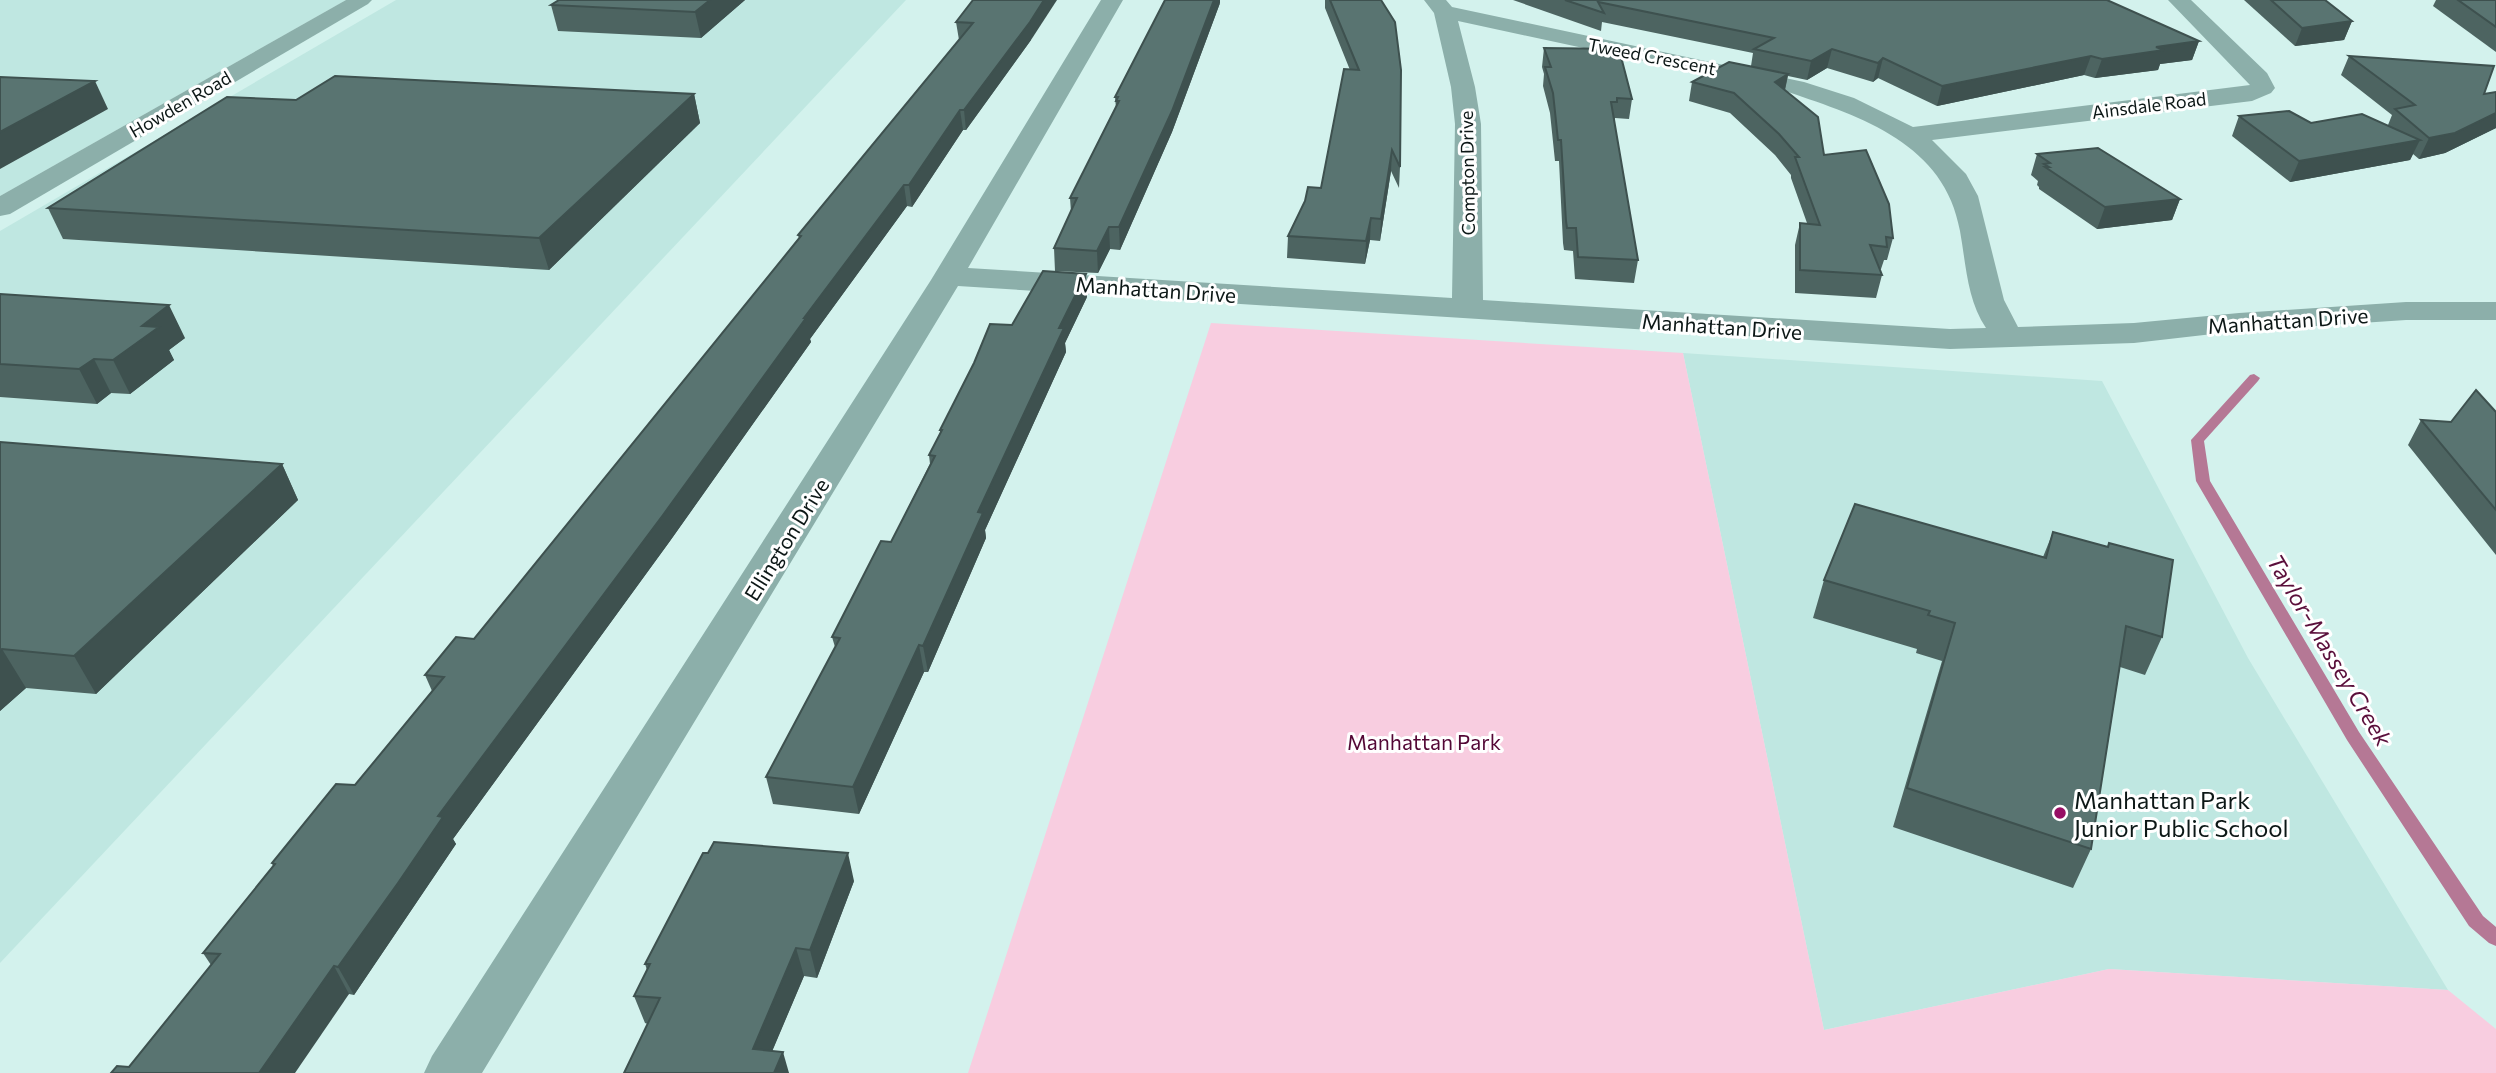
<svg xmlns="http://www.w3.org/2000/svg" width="2496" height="1073" font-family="Commissioner,sans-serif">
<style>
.built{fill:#bfe7e1}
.green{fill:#f8cde0}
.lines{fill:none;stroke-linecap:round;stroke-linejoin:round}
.stream{fill:#b57895;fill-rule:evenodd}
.street{fill:#8cafaa;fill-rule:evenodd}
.wall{fill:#4d6461}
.shaded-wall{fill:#3e514f}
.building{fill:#597471;stroke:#3e514f;stroke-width:2}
.poi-dot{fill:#970e64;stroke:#fff;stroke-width:2.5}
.labels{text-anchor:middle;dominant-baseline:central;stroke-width:6;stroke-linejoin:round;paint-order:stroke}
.far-street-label{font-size:18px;fill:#0c1716;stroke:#fff}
.street-label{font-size:21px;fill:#0c1716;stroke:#fff}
.park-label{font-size:21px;fill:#530735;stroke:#fff}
.water-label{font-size:23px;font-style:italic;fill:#5a0f3b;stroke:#fff}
.near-poi-label{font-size:24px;fill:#0c1716;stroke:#fff;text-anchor:start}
</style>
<rect width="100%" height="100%" fill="#d3f2ed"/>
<g class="built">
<path d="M0,0h346l-346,196z"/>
<path d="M396,0h510l-906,963v-732z"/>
<path d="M1683,353l419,28 146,277 200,332 -339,-21 -285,61z"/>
</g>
<path class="green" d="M1211,323l472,30 141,677 285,-61 339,21 48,39v44h-1528z"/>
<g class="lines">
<path class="stream" d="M2254,374l6,4 -2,3 -54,60 6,40 149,251 124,184 13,11v19l-7,-3 -20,-17 -122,-186 -151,-259 -5,-41 59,-65z"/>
<g class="street">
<path d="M346,0h26l-4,4 -358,210 -10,2v-20z"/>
<path d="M1101,0h22l-155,268 484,30 3,-174 -4,-37 -17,-74 -10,-13h22l6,7 352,75 50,16 59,29 337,-42 -82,-85h23l76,73 8,15 -4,5 -19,8 -320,39 34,34 12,22 26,104 14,27 116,-4 105,-10 167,-11h90v18h-90l-167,11 -105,12 -184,6 -992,-63 -476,787h-58l8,-17 499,-776zM1458,21l330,71c74,25 157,52 172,139 6,33 7,69 26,97l-36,1 -467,-29 -2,-176 -6,-37z"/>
</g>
</g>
<g class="wall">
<path d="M559,0h186l-44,38 -143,-7 -7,-26z"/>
<path d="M973,0l58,40 -65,90h-3l-51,77 -5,-1 -97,133 1,3 -141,199 -217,298 3,5 -102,151 -5,-1 -220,73 82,-102 -8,-12 70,-87 -1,-3 83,-78 77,-94 -7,-16 49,-36 62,-75 263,-326 -1,-3 161,-195 -3,-18z"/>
<path d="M1325,0h56l19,167 -1,21 -8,-17 -11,70 -10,-1 -5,24 -78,-6 1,-22 33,-48 29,-118 -25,-62z"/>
<path d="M1513,0h594l92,41 -7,19 -32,4 -2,6 -63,8 -11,-3 -147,31 -59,-28 -5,4 -46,-14 -20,12 -19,-4 -3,14 39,65 69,83 -6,22h-3l-3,9h-1l2,6 -6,23 -81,-5v-48l5,-22h7l-16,-45v-3l-16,-20 -45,-42 -41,-12 3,-19 59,-16 2,-13 -151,-31 -1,9z"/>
<path d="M2244,0h81l27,21 -8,19 -49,6z"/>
<path d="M2436,0h60v52l-63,-46z"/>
<path d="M1220,3l-48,129 -52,118 -10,-1 -12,24 -43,-2 -1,-23 17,-36 -1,-14 46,-90 -1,-11z"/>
<path d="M1544,48l88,51 -3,20 -14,-1 -1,4 24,138 -4,23 -59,-4 -2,-28 -9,-1 -1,-7 -4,-82h-4l-5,-48 -7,-27 1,-12 -2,-7z"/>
<path d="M2349,56l135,38 12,-2v36l-51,25 -26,6 -6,-5 -3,6 -120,22 -58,-46 7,-20 72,7 77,2 4,-10 -51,-40z"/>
<path d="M694,94l6,29 -151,147 -486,-31 -15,-31 248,-108z"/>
<path d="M2037,154l143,45 -8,21 -75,9 -58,-40v-2l-2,-2 1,-4 -7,-6z"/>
<path d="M0,294l185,44 -16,12 5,10 -44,34 -19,-1 -14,11 -97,-7z"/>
<path d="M1087,297l-22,46 1,9 -81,178 1,8 -58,134h-4l-65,142 -86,-10 -7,-27 69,-130 -3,-10 59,-95 39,-78 -1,-9 11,-22v-3l72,-105z"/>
<path d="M2496,412v143l-88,-110 13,-25 30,2z"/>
<path d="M0,442l282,22 16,36 -202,194 -70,-6 -26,23z"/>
<path d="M2053,532l54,15 2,-4 53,94 -17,38 -25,-8 -29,182 -18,39 -180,-61 49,-166 -26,-8 1,-4 -104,-31 11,-38 219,-23z"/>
<path d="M854,881l-37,97 -13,-2 -32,75 17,22 -144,-50 -11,-27 13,-26 -2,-6z"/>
</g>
<g class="shaded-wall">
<path d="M710,0h35l-44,38 -6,-26z"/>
<path d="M1044,0h13l-26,40 -65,90 -2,-20z"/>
<path d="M1214,0h6v3l-48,129 -52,118 -1,-23z"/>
<path d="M2352,21l-8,19 -49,6 7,-18z"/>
<path d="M2199,41l-7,19 -32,4 -2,6 -63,8 7,-19 54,-12z"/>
<path d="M1832,49l-5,19 -20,12 4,-19z"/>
<path d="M2091,56l-7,19 -147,31 5,-20z"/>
<path d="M1883,58l-5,20 -5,4 5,-19z"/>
<path d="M1788,74l-4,20 -9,-12z"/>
<path d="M95,81l13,28 -108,60v-37z"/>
<path d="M694,94l6,29 -151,147 -10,-32z"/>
<path d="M960,110l3,20 -51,77 -3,-22z"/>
<path d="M2496,113v15l-51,25 -26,6 10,-21z"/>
<path d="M2420,140l-10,20 -120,22 9,-21z"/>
<path d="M1392,150l-1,21 -11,70 1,-22z"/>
<path d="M904,185l3,21 -97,133 1,3 -141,199 -217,298 3,5 -102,151 -16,-28 100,-151 366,-498z"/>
<path d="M2180,199l-8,21 -75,9 8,-22z"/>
<path d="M1371,218l-1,22 -5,24 1,-23z"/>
<path d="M1109,227l1,22 -12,24 -1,-22z"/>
<path d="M1086,274l1,23 -22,46 1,9 -81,178 1,8 -58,134 -5,-26 55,-134 81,-184z"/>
<path d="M169,305l16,33 -16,12 5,10 -44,34 -17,-34 29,-34z"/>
<path d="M94,359l17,34 -14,11 -18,-35z"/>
<path d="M282,464l16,36 -202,194 -22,-38z"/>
<path d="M919,645l5,27 -65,142 -6,-27z"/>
<path d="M2,649l24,39 -26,23v-60z"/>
<path d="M848,853l6,28 -37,97 -7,-28z"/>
<path d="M796,948l8,28 -41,97 -10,-24z"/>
<path d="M334,966l15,28 -54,79h-36z"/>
<path d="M783,1052l6,21h-15z"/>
</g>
<g class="building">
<path d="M559,0h151l-15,12 -144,-7z"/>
<path d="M973,0h71l-14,22 -66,88h-4l-51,75h-5l-100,133h2l-143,197 -225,301 5,1 -45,66 -60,84 -4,-1 -75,107h-148l6,-7 12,1 91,-113 -17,-1 72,-89 -3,-1 64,-79 19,1 89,-108 -19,-2 31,-38 18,2 327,-403 -3,-1 175,-212 -17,-1z"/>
<path d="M1165,0h49l-42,111 -53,116h-10l-12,24 -43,-3 23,-50h-7l49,-97h-3l2,-4h-3z"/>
<path d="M1330,0h51l14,22 6,48 -1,97 -8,-17 -11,69 -10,-1 -5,23 -78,-5 17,-35 3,-14 13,1 23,-119 15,1z"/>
<path d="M1565,0h542l92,41 -43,6 8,3 -62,9 -11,-3 -149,30 -59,-28 -5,5 -46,-14 -21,12 -57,-12 20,-11 -176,-36 6,11z"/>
<path d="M2271,0h54l27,21 -50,7z"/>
<path d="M2458,0h38v27z"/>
<path d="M1544,48l75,1 13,50 -15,-1v4h-6l27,158 -60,-3 -2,-29h-9l-1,-7 -5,-81h-3l-5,-47 -8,-26h6z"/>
<path d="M2349,56l145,10 -10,28 12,-2v21l-41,20 -26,5 -34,-29 20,-4z"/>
<path d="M1729,62l59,12 -13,8 43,35 6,38 42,-5 23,54 4,34 -7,-1 1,10 -17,-2 12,30 -82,-5v-47l20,2 -25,-68h4l-20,-23 -45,-41 -42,-11z"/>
<path d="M335,76l359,18 -155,144 -491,-30 179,-111 69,3z"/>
<path d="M0,77l95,4 -95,51z"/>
<path d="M2289,111l22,12 51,-9 58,26 -121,21 -60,-45z"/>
<path d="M2098,148l82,51 -75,8 -60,-40h4l-5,-3 6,-1 -13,-9z"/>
<path d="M1043,271l43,3 -27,54h5l-86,184 5,1 -60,133 -4,-1 -66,142 -87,-10 74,-139 -8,-1 49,-96 10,1 44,-86 -6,-1 13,-25h-2l34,-67 16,-39 22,1z"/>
<path d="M0,294l169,11 -27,21 17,1 -46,33 -19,-1 -15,10 -79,-5z"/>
<path d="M2476,390l20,22v98l-75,-90 30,2z"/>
<path d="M0,442l282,22 -208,192 -72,-7 -2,2z"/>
<path d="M1855,504l191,54 7,-26 55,15 1,-4 64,17 -11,77 -36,-11 -35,223 -184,-61 48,-165 -27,-8 2,-4 -106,-31z"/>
<path d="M714,842l134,11 -38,97 -14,-2 -43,101 30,3 -9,21h-150l36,-75 -26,-2 16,-32h-5l58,-111h5z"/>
</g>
<circle class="poi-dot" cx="2060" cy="813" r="7"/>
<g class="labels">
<g class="far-street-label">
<text transform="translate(1652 56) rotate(11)">Tweed Crescent</text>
<text transform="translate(180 104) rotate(-30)">Howden Road</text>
<text transform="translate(2149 105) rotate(-7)">Ainsdale Road</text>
<text transform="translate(1467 173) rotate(-91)">Compton Drive</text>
</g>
<g class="street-label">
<text transform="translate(1156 289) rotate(4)">Manhattan Drive</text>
<text transform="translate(2288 320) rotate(-4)">Manhattan Drive</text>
<text transform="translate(1722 326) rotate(4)">Manhattan Drive</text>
<text transform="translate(786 539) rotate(-58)">Ellington Drive</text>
</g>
<g class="park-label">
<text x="1424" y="741">Manhattan Park</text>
</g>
<g class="water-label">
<text transform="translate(2330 650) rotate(59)">Taylor-Massey Creek</text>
</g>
<g class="near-poi-label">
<text x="2074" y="799">Manhattan Park<tspan x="2074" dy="28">Junior Public School</tspan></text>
</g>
</g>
</svg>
